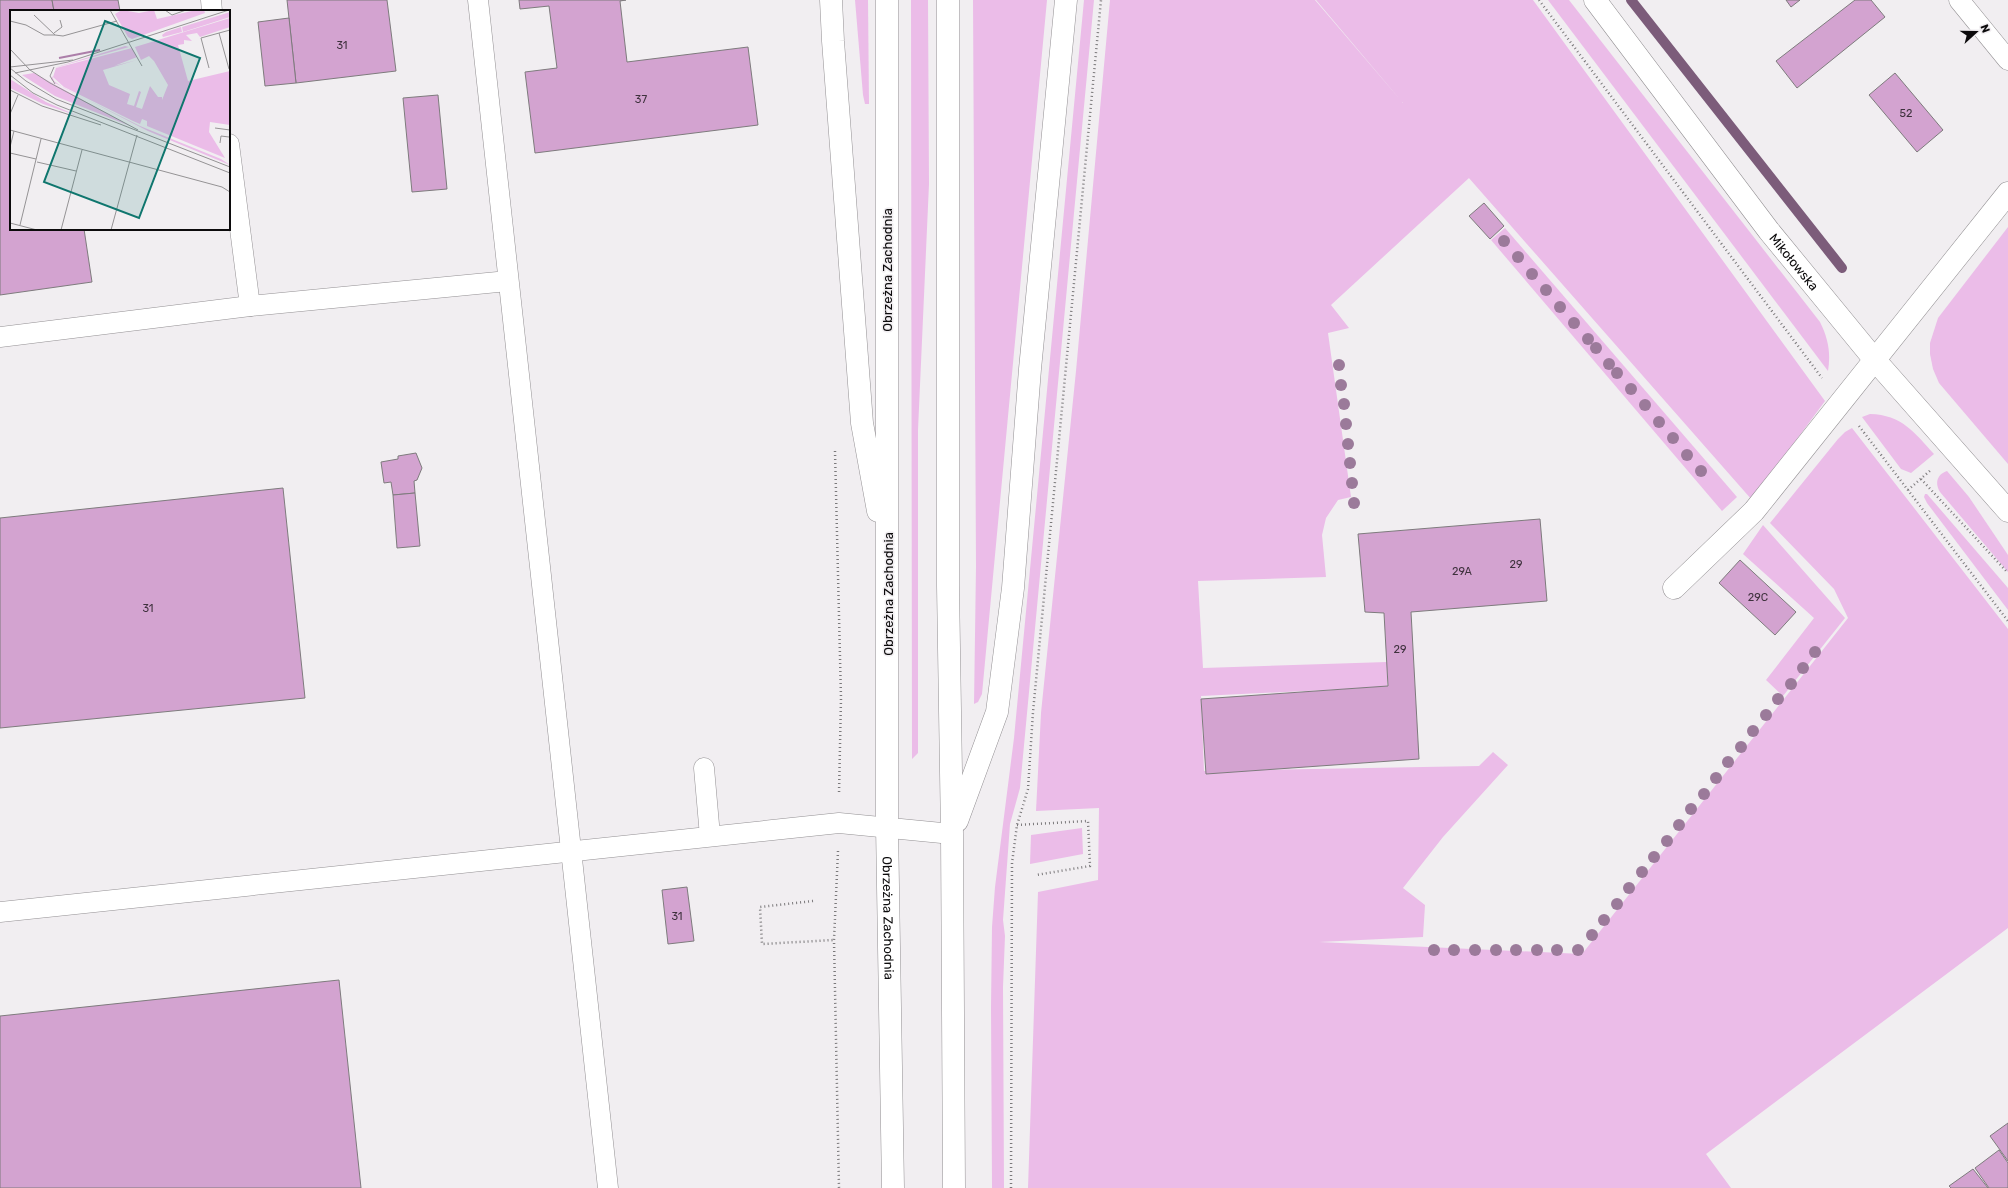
<svg xmlns="http://www.w3.org/2000/svg" width="2008" height="1188" font-family="Rubik,sans-serif">
<style>
.green{fill:#ebbce8}
.lines{fill:none;stroke-linecap:round;stroke-linejoin:round}
.stream{stroke:#7c5c7a;stroke-width:10}
.building{fill:#d3a3d0;stroke:#7e7b7d}
.service-casing{stroke:#939093;stroke-width:21}
.minor-casing{stroke:#939093;stroke-width:23}
.tertiary-casing{stroke:#939093;stroke-width:23}
.path{stroke:#7b797b;stroke-width:2.5;stroke-dasharray:1 3;stroke-linecap:butt}
.service{stroke:#fff;stroke-width:20}
.minor{stroke:#fff;stroke-width:22}
.tertiary{stroke:#fff;stroke-width:22}
.tree{fill:#9b7a9a}
.labels{text-anchor:middle;dominant-baseline:central;stroke-width:3;stroke-linejoin:round;paint-order:stroke}
.number-label{font-size:11px;fill:#3e313d}
.street-label{font-size:13px;fill:#0c0b0c;stroke:#f1eef1}
.inset-river{fill:none;stroke:#ac7ea9;stroke-width:2}
.inset-road{fill:none;stroke:#959395;stroke-width:1}
.view{fill:#0f766e;fill-opacity:0.15;stroke:#0f766e;stroke-width:2}
.inset-edge{fill:none;stroke:#0c0b0c;stroke-width:2}
</style>
<rect width="100%" height="100%" fill="#f1eef1"/>
<g class="green">
<path d="M855,0h13l1,104h-4l-2,-9z"/>
<path d="M911,0h17l1,184 -11,246v323l-6,6z"/>
<path d="M973,0h74l-65,694 -4,8 -4,2 2,-138z"/>
<path d="M1084,0h10l-74,788 -10,36 -7,96 2,16 -2,51 1,201h-12l-1,-181 1,-80 3,-40 19,-149z"/>
<path d="M1110,0h205l88,103 -87,-103h217l292,401 -73,99 -291,-331 8,9 -138,127 18,23 -21,5 23,164 -13,3 -12,18 -4,17 4,42 -128,4 5,87 184,-6v25l-186,9 3,75 275,-5 14,-14 15,13 -65,72 -40,51 22,17 -2,32 -104,5 263,12 266,-336 -14,-29 -64,-66 68,-84 7,-7 7,-4 156,201v299l-302,226 25,34h-703l10,-296 60,-12 1,-72 -63,3 5,-98 35,-342z"/>
<path d="M1548,0h21l251,322c8,16 11,31 8,49z"/>
<path d="M2008,227v237l-69,-81 -6,-14 -3,-15v-11l8,-25z"/>
<path d="M1505,228l232,269 -15,14 -231,-271z"/>
<path d="M1870,414c32,1 44,18 64,40l-23,19 -10,-4 -39,-52z"/>
<path d="M1947,471l22,26 39,58v17l-68,-80c-5,-8 -4,-17 7,-21z"/>
<path d="M1925,494h2l81,94v22l-81,-107 -3,-6z"/>
<path d="M1763,525l82,93 -62,78 -17,-16 48,-62 -71,-64z"/>
<path d="M1082,828l1,26 -53,10 1,-29z"/>
</g>
<g class="lines">
<path class="stream" d="M1631,0l211,268"/>
</g>
<g class="building">
<path d="M0,0h52l2,11h-43v218h73l8,53 -92,13z"/>
<path d="M52,0h66l2,11h-66z"/>
<path d="M287,0h100l9,71 -100,12z"/>
<path d="M519,0h107l-6,1 7,61 121,-15 10,78 -223,28 -10,-81 32,-4 -8,-62 -29,3z"/>
<path d="M1786,0h14l-9,7z"/>
<path d="M1855,0h16l14,17 -88,71 -21,-27z"/>
<path d="M289,18l7,65 -31,3 -7,-64z"/>
<path d="M1895,73l48,57 -26,22 -48,-57z"/>
<path d="M438,95l9,94 -35,3 -9,-94z"/>
<path d="M1484,203l20,23 -14,13 -21,-23z"/>
<path d="M416,453l6,15 -5,12 -3,1 1,12 -22,2 -2,-13 -7,1 -3,-21 17,-3v-3z"/>
<path d="M283,488l22,210 -305,30v-210z"/>
<path d="M415,493l5,53 -23,2 -4,-53z"/>
<path d="M1540,519l7,82 -136,11 8,147 -213,15 -5,-75 187,-13 -4,-73 -19,-1 -7,-78z"/>
<path d="M1740,560l56,52 -21,23 -56,-52z"/>
<path d="M687,887l7,54 -26,3 -6,-54z"/>
<path d="M339,980l22,208h-361v-172z"/>
<path d="M2008,1123v38l-18,-25z"/>
<path d="M1999,1150l9,13v25h-19l-14,-20z"/>
<path d="M1973,1169l15,19h-37l-2,-2z"/>
</g>
<g class="lines">
<defs>
<g id="service">
<path d="M211,0l1,11"/>
<path d="M478,0l130,1188"/>
<path d="M1959,0l49,60"/>
<path d="M229,144l21,162"/>
<path d="M0,337l250,-31 258,-25"/>
<path d="M704,768l6,68"/>
<path d="M0,912l839,-89 113,11"/>
</g>
<path id="minor" d="M1674,588l80,-77 254,-318"/>
<g id="tertiary">
<path d="M831,0l2,41 29,382 16,88"/>
<path id="s1" d="M887,0v826l6,362"/>
<path d="M948,0v586l4,248 2,354"/>
<path id="s2" d="M1595,0l174,231 105,128 134,152"/>
<path d="M957,821l40,-109 16,-124 17,-219 36,-369"/>
</g>
</defs>
<use href="#service" class="service-casing"/>
<use href="#minor" class="minor-casing"/>
<use href="#tertiary" class="tertiary-casing"/>
<g class="path">
<path d="M1539,0l283,378"/>
<path d="M1859,426l149,195"/>
<path d="M835,451l6,247 -2,96"/>
<path d="M1921,479l87,94"/>
<path d="M1908,490l24,-21"/>
<path d="M1017,825l71,-4 2,45 -54,9"/>
<path d="M838,851l-4,89 5,248"/>
<path d="M813,901l-53,6 2,37 72,-4"/>
<path d="M1011,1188l1,-325 5,-38 11,-36 5,-77 68,-712"/>
</g>
<use href="#service" class="service"/>
<use href="#minor" class="minor"/>
<use href="#tertiary" class="tertiary"/>
</g>
<g class="tree">
<circle cx="1504" cy="241" r="6"/>
<circle cx="1518" cy="257" r="6"/>
<circle cx="1532" cy="274" r="6"/>
<circle cx="1546" cy="290" r="6"/>
<circle cx="1560" cy="307" r="6"/>
<circle cx="1574" cy="323" r="6"/>
<circle cx="1588" cy="339" r="6"/>
<circle cx="1596" cy="348" r="6"/>
<circle cx="1609" cy="364" r="6"/>
<circle cx="1339" cy="365" r="6"/>
<circle cx="1617" cy="373" r="6"/>
<circle cx="1341" cy="385" r="6"/>
<circle cx="1631" cy="389" r="6"/>
<circle cx="1344" cy="404" r="6"/>
<circle cx="1645" cy="405" r="6"/>
<circle cx="1659" cy="422" r="6"/>
<circle cx="1346" cy="424" r="6"/>
<circle cx="1673" cy="438" r="6"/>
<circle cx="1348" cy="444" r="6"/>
<circle cx="1687" cy="455" r="6"/>
<circle cx="1350" cy="463" r="6"/>
<circle cx="1701" cy="471" r="6"/>
<circle cx="1352" cy="483" r="6"/>
<circle cx="1354" cy="503" r="6"/>
<circle cx="1815" cy="652" r="6"/>
<circle cx="1803" cy="668" r="6"/>
<circle cx="1791" cy="684" r="6"/>
<circle cx="1778" cy="699" r="6"/>
<circle cx="1766" cy="715" r="6"/>
<circle cx="1753" cy="731" r="6"/>
<circle cx="1741" cy="747" r="6"/>
<circle cx="1728" cy="762" r="6"/>
<circle cx="1716" cy="778" r="6"/>
<circle cx="1704" cy="794" r="6"/>
<circle cx="1691" cy="809" r="6"/>
<circle cx="1679" cy="825" r="6"/>
<circle cx="1667" cy="841" r="6"/>
<circle cx="1654" cy="857" r="6"/>
<circle cx="1642" cy="872" r="6"/>
<circle cx="1629" cy="888" r="6"/>
<circle cx="1617" cy="904" r="6"/>
<circle cx="1604" cy="920" r="6"/>
<circle cx="1592" cy="935" r="6"/>
<circle cx="1434" cy="950" r="6"/>
<circle cx="1454" cy="950" r="6"/>
<circle cx="1475" cy="950" r="6"/>
<circle cx="1496" cy="950" r="6"/>
<circle cx="1516" cy="950" r="6"/>
<circle cx="1537" cy="950" r="6"/>
<circle cx="1557" cy="950" r="6"/>
<circle cx="1578" cy="950" r="6"/>
</g>
<g class="labels">
<g class="number-label">
<text x="342" y="45">31</text>
<text x="641" y="99">37</text>
<text x="1906" y="113">52</text>
<text x="1516" y="564">29</text>
<text x="1462" y="571">29A</text>
<text x="1758" y="597">29C</text>
<text x="148" y="608">31</text>
<text x="1400" y="649">29</text>
<text x="677" y="916">31</text>
</g>
<g class="street-label">
<text stroke="none"><textPath href="#s2" startOffset="329">Mikołowska</textPath></text>
<text transform="translate(887 270) rotate(-90)">Obrzeżna Zachodnia</text>
<text transform="translate(888 594) rotate(-90)">Obrzeżna Zachodnia</text>
<text stroke="none"><textPath href="#s1" startOffset="918">Obrzeżna Zachodnia</textPath></text>
</g>
</g>
<g transform="translate(10 10)">
<rect width="220" height="220" fill="#f1eef1"/>
<path d="M112,0l17,3 15,-3 3,9 39,-9h8l1,3 -73,26 -4,-2 -13,-23zM220,2v5l-47,15 -1,-5zM220,8v9l-30,10 -3,-4 -11,2 6,6 -8,-1v4l-6,1 10,36 42,-10v54l-20,-3 -1,10 16,26 -78,-32v-5l-5,-2 -2,5 -7,-3 -69,-34 -11,-10 3,-9 76,-20 5,9 -23,9 23,-6 -34,10 6,15 21,9 -3,10 7,2 5,-15 2,1 -5,15 6,2 8,-23 8,11h4v3l6,-15 -14,-24 -5,-5 -8,4 -6,-13zM171,17l1,5 -19,5 -1,-2 4,-3zM115,36l4,1 -75,21 6,-2zM24,63l96,53 -75,-30 -33,-21zM42,66l2,5 10,7 76,38 81,33 9,6 -82,-34 -93,-48 -4,-4zM0,69l36,23 32,14 -35,-12 -33,-16z" fill="#ebbce8"/>
<path class="inset-river" d="M49,48l41,-8"/>
<path class="inset-road" d="M100,0l32,56M155,0l7,5 14,-5M24,5l21,20 8,1 54,-15M0,11l16,4 18,10h11M44,23l8,-6 -2,-7M209,23l10,36M0,39l20,21 20,13 88,47M0,57l63,-7M44,57l-4,9 5,8M0,58l16,13 30,18 174,68M199,58l-8,-30 29,-8M5,63l53,-11 161,-52M0,65l23,18 24,12 173,68M0,80l32,16 59,19M0,104l8,-19M205,118l15,2M0,120l212,57 8,5M210,133l1,-7 8,1M0,137l4,-16M0,143l26,6M27,152l39,9M0,213l27,7M10,215l21,-86M51,220l21,-80M101,220l26,-95"/>
<path class="view" d="M95,11l95,37 -61,160 -95,-36z"/>
<rect width="220" height="220" class="inset-edge"/>
</g>
<g transform="translate(1976 32) rotate(69)" stroke="#f1eef1" stroke-width="3" paint-order="stroke">
<path d="M0-3L7 15L0 10L-7 15Z" fill="#0c0b0c"/>
<text y="-6" font-size="11" font-weight="bold" text-anchor="middle" fill="#0c0b0c">N</text>
</g>
</svg>
